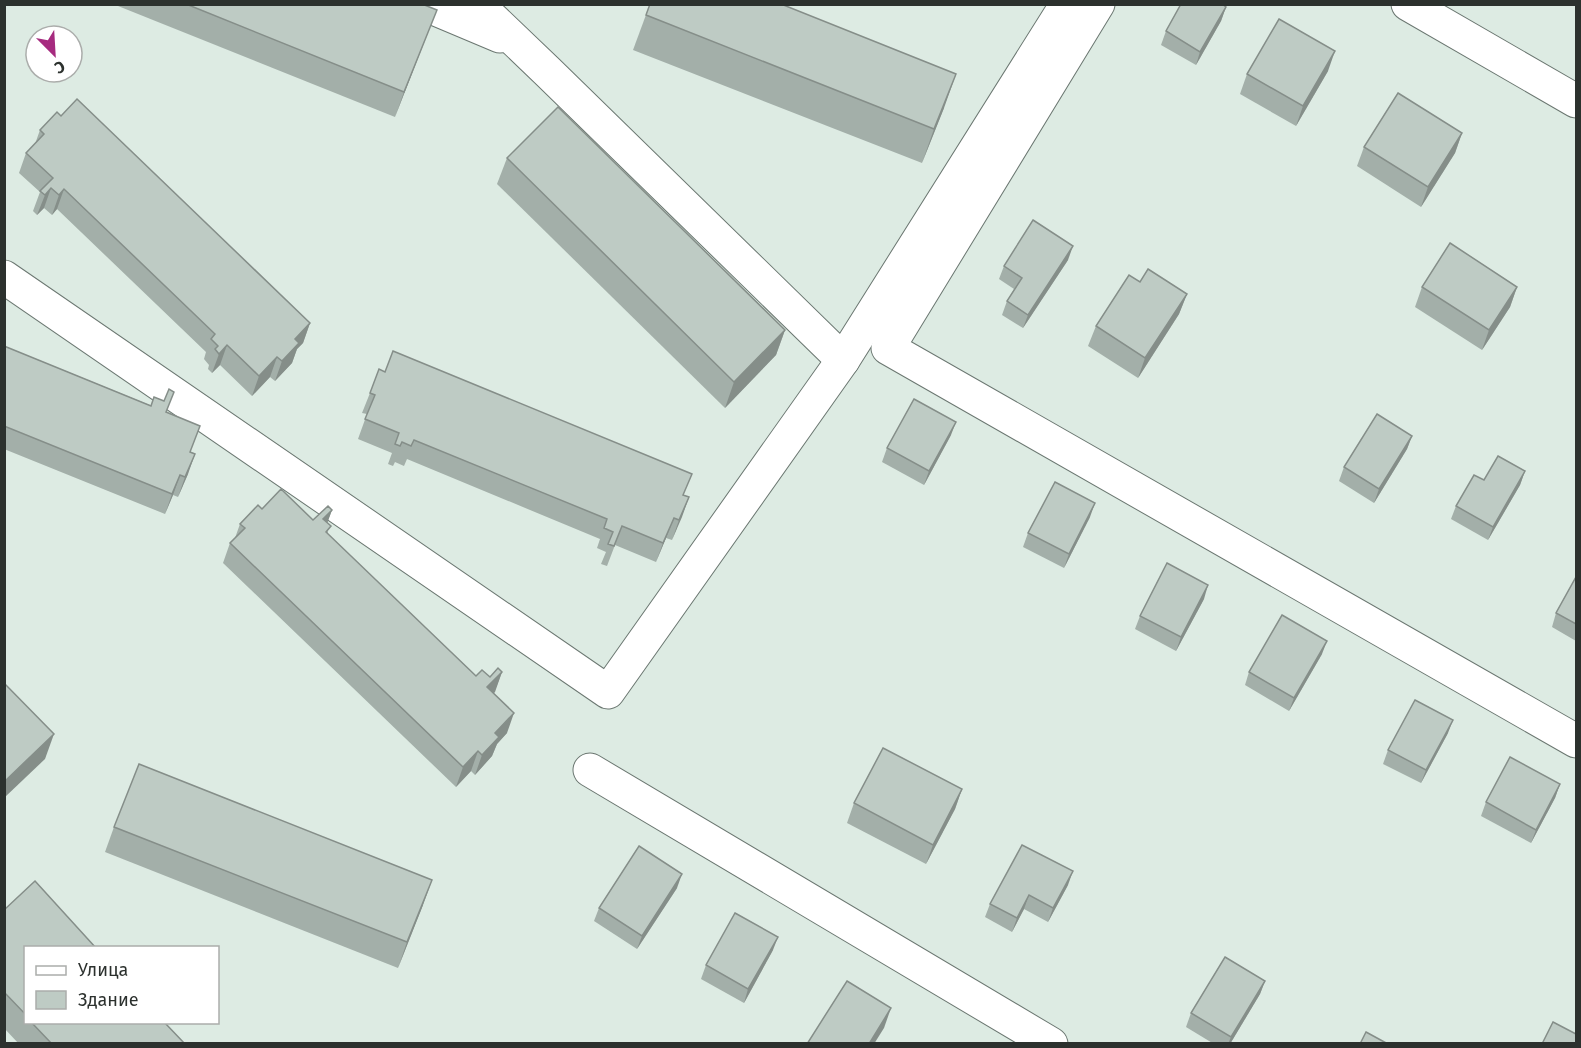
<svg xmlns="http://www.w3.org/2000/svg" width="1581" height="1048" font-family="'Fira Sans',sans-serif">
<style>
.lines{fill:none;stroke-linecap:round;stroke-linejoin:round}
.minor-casing{stroke:#6b7771;stroke-width:35}
.minor{stroke:#fff;stroke-width:33}
.wall{fill:#a3afa9}
.shaded-wall{fill:#858e89}
.building{fill:#becbc4;stroke:#858e89;stroke-width:1.5}
</style>
<rect width="100%" height="100%" fill="#ddebe3"/>
<g class="lines">
<defs>
<g id="minor">
<path d="M424,4l76,32"/>
<path d="M477,4l71,68 295,288 224,-356"/>
<path d="M1098,4l-210,344 688,393"/>
<path d="M1408,4l168,97"/>
<path d="M4,277l604,415 235,-332"/>
<path d="M590,770l461,274"/>
</g>
</defs>
<use href="#minor" class="minor-casing"/>
<use href="#minor" class="minor"/>
</g>
<g class="wall">
<path d="M113,4h309l5,31 -32,82z"/>
<path d="M650,4l294,104 -22,55 -289,-113z"/>
<path d="M1226,7l-5,14 -25,44 -35,-20 5,-14z"/>
<path d="M1328,71l-32,55 -56,-32 7,-20z"/>
<path d="M61,116l249,207 -7,20 -6,6 -5,14 -17,18 -5,-4 -18,19 -32,-31 -8,8 -4,-4 1,-4 -5,-6 2,-7 -149,-143 -5,6 -8,-7 -7,7 -4,-4 7,-19 -21,-19 7,-20 9,-9 5,-14z"/>
<path d="M1462,133l-7,20 -34,54 -64,-41 7,-19z"/>
<path d="M507,158l278,172 -9,25 -51,53 -228,-224z"/>
<path d="M1068,260l-45,68 -21,-13 5,-14 7,-12 -15,-10 5,-13z"/>
<path d="M1140,282l47,12 -8,20 -41,64 -50,-32 8,-20z"/>
<path d="M1422,287h95l-7,20 -28,43 -67,-43z"/>
<path d="M4,346l163,66 23,40 -2,22 -10,23 -5,-2 -8,19 -161,-65z"/>
<path d="M370,393l319,104 -17,43 -6,-2 -10,24 -41,-17 -8,21 -6,-2 5,-12 -9,-4 3,-9 -193,-80 -3,7 -9,-4 -2,4 -5,-2 4,-11 -34,-14 9,-25 -5,-1z"/>
<path d="M951,435l-27,50 -42,-23 5,-14z"/>
<path d="M1412,436l-5,13 -33,54 -35,-22 5,-14z"/>
<path d="M1525,471l-5,14 -32,55 -37,-21 5,-13 28,-26z"/>
<path d="M262,509l51,11 19,-10 -5,13 1,11 148,142 14,1 12,-5 -8,21 13,40 -10,11 -5,12 -17,19 -4,-4 -15,16 -233,-224 7,-20 5,-5 5,-14z"/>
<path d="M1090,517l-26,51 -41,-21 5,-14z"/>
<path d="M1576,577v64l-24,-14 4,-14z"/>
<path d="M1204,599l-28,52 -41,-22 5,-13z"/>
<path d="M1322,654l-33,57 -44,-26 4,-13z"/>
<path d="M1448,733l-27,50 -38,-19 5,-14z"/>
<path d="M1560,784l-5,14 -24,45 -50,-27 5,-14z"/>
<path d="M962,789l-7,20 -29,55 -79,-41 7,-20z"/>
<path d="M114,827l309,78 -25,63 -293,-116z"/>
<path d="M1068,885l-20,37 -24,-13 -12,23 -27,-15 5,-13z"/>
<path d="M677,888l-40,61 -43,-28 5,-13z"/>
<path d="M4,910l22,38v75h139l20,21h-166l-15,-16z"/>
<path d="M773,950l-29,53 -43,-24 5,-14z"/>
<path d="M1265,981l-5,13 -30,50h-16l-28,-17 5,-14z"/>
</g>
<g class="shaded-wall">
<path d="M1226,7l-5,14 -25,44 4,-13z"/>
<path d="M437,10l-10,25 -32,82 9,-25z"/>
<path d="M1335,51l-7,20 -32,55 7,-20z"/>
<path d="M956,74l-12,34 -22,55 12,-34z"/>
<path d="M1462,133l-7,20 -34,54 7,-20z"/>
<path d="M51,188l-7,20 -7,7 8,-20z"/>
<path d="M64,189l-7,20 -5,6 7,-20z"/>
<path d="M1073,246l-5,14 -45,68 5,-13z"/>
<path d="M1517,287l-7,20 -28,43 7,-20z"/>
<path d="M1187,294l-8,20 -41,64 7,-20z"/>
<path d="M310,323l-7,20 -6,6 -5,14 -17,18 7,-20 13,-22z"/>
<path d="M785,330l-9,25 -51,53 9,-26z"/>
<path d="M227,345l-7,20 -8,8 7,-19z"/>
<path d="M277,357l-7,20 -18,19 7,-20z"/>
<path d="M956,422l-5,13 -27,50 5,-14z"/>
<path d="M1412,436l-5,13 -33,54 5,-14z"/>
<path d="M195,454l-7,20 -10,23 7,-20z"/>
<path d="M1525,471l-5,14 -32,55 5,-13z"/>
<path d="M180,475l-7,20 -8,19 7,-20z"/>
<path d="M689,497l-7,20 -10,23 7,-20z"/>
<path d="M1095,503l-5,14 -26,51 5,-14z"/>
<path d="M332,510l-7,19 -2,-10z"/>
<path d="M674,518l-8,20 -10,24 7,-19z"/>
<path d="M1208,585l-4,14 -28,52 5,-14z"/>
<path d="M1327,641l-5,13 -33,57 5,-13z"/>
<path d="M502,672l-7,20 -15,15 7,-20z"/>
<path d="M514,713l-7,20 -10,11 -5,12 -17,19 7,-20 13,-22z"/>
<path d="M1453,720l-5,13 -27,50 5,-13z"/>
<path d="M54,734l-9,25 -41,39v-16z"/>
<path d="M478,751l-7,20 -15,16 7,-20z"/>
<path d="M1560,784l-5,14 -24,45 5,-13z"/>
<path d="M962,789l-7,20 -29,55 7,-19z"/>
<path d="M1073,871l-5,14 -20,37 5,-14z"/>
<path d="M682,874l-5,14 -40,61 5,-13z"/>
<path d="M432,880l-9,25 -25,63 9,-26z"/>
<path d="M1029,895l-5,14 -12,23 5,-14z"/>
<path d="M778,937l-5,13 -29,53 4,-14z"/>
<path d="M1265,981l-5,13 -30,50h-2l3,-7z"/>
<path d="M891,1008l-7,20 -10,16h-5z"/>
</g>
<g class="building">
<path d="M186,4h236l15,6 -33,82z"/>
<path d="M650,4h131l175,70 -22,55 -288,-114z"/>
<path d="M1181,4h41l4,3 -26,45 -34,-21z"/>
<path d="M1279,19l56,32 -32,55 -56,-32z"/>
<path d="M1398,93l64,40 -34,54 -64,-40z"/>
<path d="M77,99l233,224 -15,16 4,4 -17,18 -5,-4 -18,19 -32,-31 -8,9 -4,-5 3,-3 -7,-7 4,-5 -151,-145 -5,6 -8,-7 -6,7 -5,-4 13,-13 -27,-25 18,-19 -4,-4 17,-18 4,4z"/>
<path d="M558,107l227,223 -51,52 -227,-224z"/>
<path d="M1033,220l40,26 -45,69 -21,-14 15,-23 -18,-12z"/>
<path d="M1450,243l67,44 -28,43 -67,-43z"/>
<path d="M1148,269l39,25 -42,64 -49,-32 33,-51 11,7z"/>
<path d="M4,346l147,60 3,-9 10,4 5,-12 5,3 -8,20 34,14 -10,26 5,2 -10,23 -5,-2 -8,19 -168,-68z"/>
<path d="M393,351l299,123 -9,21 6,2 -10,23 -5,-2 -11,25 -41,-17 -8,20 -6,-2 5,-12 -9,-4 3,-9 -193,-79 -3,6 -9,-4 -2,4 -5,-2 4,-11 -34,-14 10,-24 -5,-2 9,-24 6,3z"/>
<path d="M914,399l42,23 -27,49 -42,-23z"/>
<path d="M1377,414l35,22 -33,53 -35,-22z"/>
<path d="M1498,456l27,15 -32,56 -37,-21 18,-31 10,5z"/>
<path d="M1055,482l40,21 -26,51 -41,-21z"/>
<path d="M281,489l32,31 15,-14 4,4 -9,9 8,7 -5,6 150,144 6,-6 8,7 8,-9 4,4 -15,15 27,26 -19,20 4,4 -17,18 -4,-4 -15,16 -233,-224 15,-15 -5,-4 18,-19 4,4z"/>
<path d="M1167,563l41,22 -27,52 -41,-21z"/>
<path d="M1576,577v47l-20,-11z"/>
<path d="M1282,615l45,26 -33,57 -45,-26z"/>
<path d="M4,683l50,51 -50,48z"/>
<path d="M1415,700l38,20 -27,50 -38,-20z"/>
<path d="M883,748l79,41 -29,56 -79,-42z"/>
<path d="M1510,757l50,27 -24,46 -50,-28z"/>
<path d="M139,764l293,116 -25,62 -293,-115z"/>
<path d="M1022,845l51,26 -20,37 -24,-13 -12,23 -27,-14z"/>
<path d="M639,846l43,28 -40,62 -43,-28z"/>
<path d="M35,881l61,67h-70v67l-22,-23v-82z"/>
<path d="M735,913l43,24 -30,52 -42,-24z"/>
<path d="M1225,957l40,24 -34,56 -40,-24z"/>
<path d="M847,981l44,27 -22,36h-62z"/>
<path d="M1553,1022l23,12v10h-34z"/>
<path d="M32,1023h133l20,21h-133z"/>
<path d="M1366,1032l22,12h-28z"/>
</g>
<rect width="1581" height="1048" fill="none" stroke="#2c312e" stroke-width="12"/>
<rect x="24" y="946" width="195" height="78" fill="#ffffff" stroke="#abadab" stroke-width="1.5"/>
<rect x="36" y="966" width="30" height="9" fill="#ffffff" stroke="#abadab" stroke-width="1.5"/>
<text x="78" y="976" font-size="18" fill="#2c312e">Улица</text>
<rect x="36" y="991" width="30" height="18" fill="#becbc4" stroke="#abadab" stroke-width="1.5"/>
<text x="78" y="1006" font-size="18" fill="#2c312e">Здание</text>
<g transform="translate(54 54) rotate(156)"><circle r="28" fill="#ffffff" stroke="#abadab" stroke-width="1.5"/>
<path d="M0-4.5L10 22L0 15L-10 22Z" fill="#a62b7f"/>
<text y="-9" font-size="16" font-weight="bold" text-anchor="middle" fill="#2c312e">С</text>
</g>
</svg>
